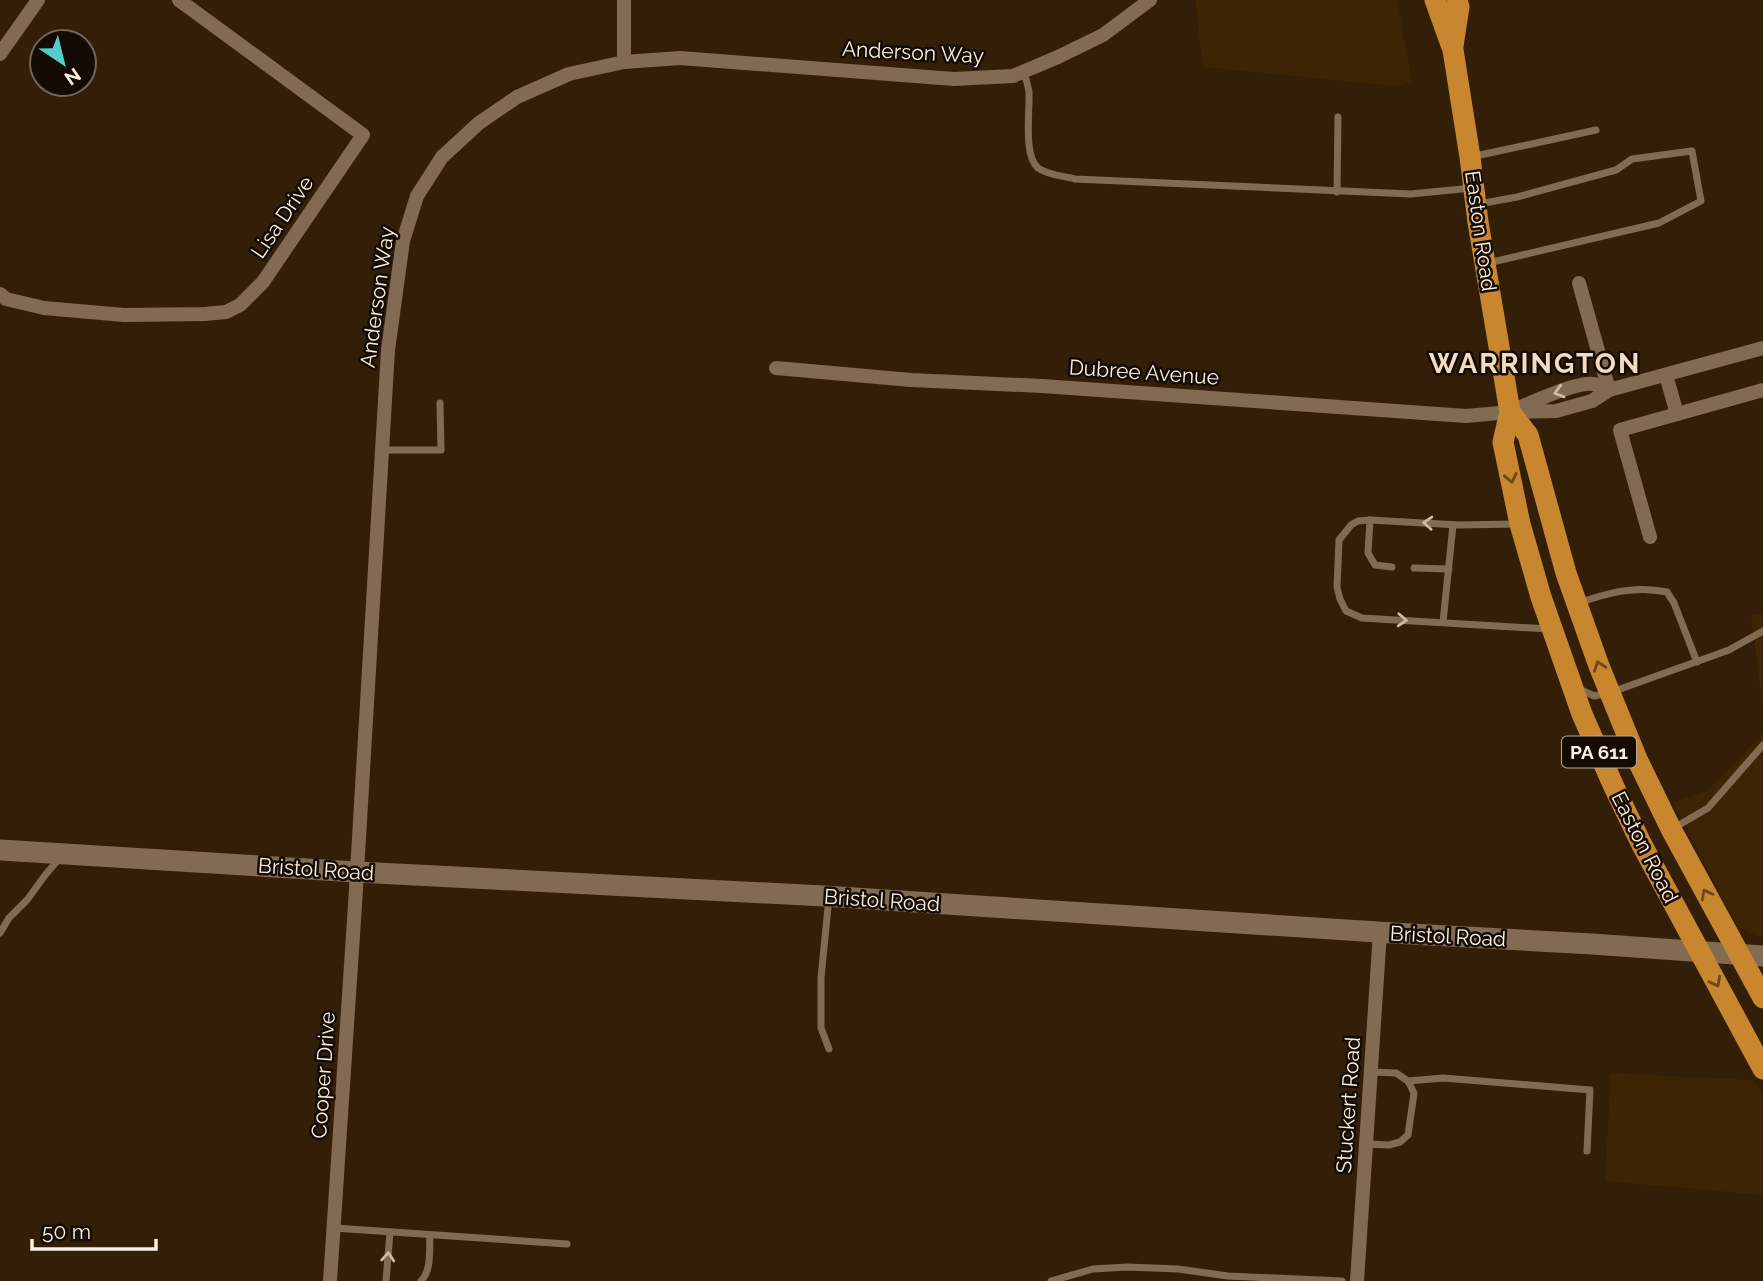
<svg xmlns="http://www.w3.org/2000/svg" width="1763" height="1281" font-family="Raleway,sans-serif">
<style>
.built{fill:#3c2405}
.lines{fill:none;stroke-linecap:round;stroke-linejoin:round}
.service{stroke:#826b53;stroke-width:7}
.minor{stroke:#826b53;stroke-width:14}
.secondary{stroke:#826b53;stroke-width:21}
.trunk{stroke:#c8862e;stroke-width:21}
.oneway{stroke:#cbbaa8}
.oneway2{stroke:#6e4819}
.labels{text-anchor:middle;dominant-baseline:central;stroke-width:5;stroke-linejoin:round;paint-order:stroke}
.shield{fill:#140b04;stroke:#b6ab9f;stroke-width:2}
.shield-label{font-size:19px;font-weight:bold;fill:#fcefe1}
.street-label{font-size:21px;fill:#fcefe1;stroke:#140b04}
.district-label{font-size:28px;font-weight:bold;letter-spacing:2px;fill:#f4dabf;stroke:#140b04}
</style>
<rect width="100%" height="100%" fill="#331f08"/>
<g class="built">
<path d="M1195,0h202l15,82 -17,4 -192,-19z"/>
<path d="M1763,614v98l-12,-97z"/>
<path d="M1763,733v204l-6,-1 -19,-8 -65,-126 35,-11z"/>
<path d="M1611,1073l143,7 9,15v100l-158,-14z"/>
</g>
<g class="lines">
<g class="service">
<path d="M1023,71c3,7 5,14 6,21 1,19 -6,63 9,76 9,7 26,8 37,11l336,15 61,-6"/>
<path d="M1471,157l125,-27"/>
<path d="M1337,192l1,-75"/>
<path d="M1479,204l38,-7 99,-27 16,-11 60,-8 9,50 -42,22 -171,40"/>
<path d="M382,450h59l-1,-47"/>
<path d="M1370,520l-2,33 7,12 17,2"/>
<path d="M1516,524l-57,1 -89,-5 -12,1 -7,4 -12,15 -2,47 3,12 6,12 16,7 187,11"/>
<path d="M1414,568l35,1"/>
<path d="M1578,603c30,-10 57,-18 89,-11l7,11 23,59"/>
<path d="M1443,622l10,-97"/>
<path d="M1579,689l15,7 15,-3 120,-43 34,-19"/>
<path d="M1672,829l36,-21 55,-63"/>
<path d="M0,933l9,-15 18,-18 19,-26 13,-15"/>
<path d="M829,1049l-8,-21v-50l8,-81"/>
<path d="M1408,1081l35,-3 147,12 -3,61"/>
<path d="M1366,1144l23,1 11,-3 8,-7 6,-42 -6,-12 -12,-8 -25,-1"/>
<path d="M334,1228l233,16"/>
<path d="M386,1281l4,-49"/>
<path d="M421,1281c11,-11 8,-31 9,-46"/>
<path d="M1051,1281l42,-12 34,-2 51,2 50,7 114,5"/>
</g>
<g class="minor">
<path d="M0,54l38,-54"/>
<path d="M624,62v-62"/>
<path d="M1579,283l30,107"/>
<path d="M0,294l6,5 38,9 80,7 81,-1 21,-2 14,-7 23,-23 100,-147 -184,-135"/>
<path d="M776,368l135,12 131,6 424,30 44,-4 46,-1 36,-10 17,-11 154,-42"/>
<path d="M1666,375l11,39"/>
<path d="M1515,410c16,-8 62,-28 78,-26 6,1 11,4 16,6"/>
<path d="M1650,537l-30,-107 143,-40"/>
<path d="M330,1281l25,-376 33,-555 15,-109 14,-45 25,-39 37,-34 38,-26 52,-23 55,-12 56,-4 274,21 59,-3 45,-19 45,-22 47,-35"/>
<path d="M1357,1281l23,-349"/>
</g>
<path class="secondary" d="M0,850l357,22 467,24 569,37 199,11 171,12"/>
<g class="trunk">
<path d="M1435,0l18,50 17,107 8,65 32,190 -7,30 17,82 21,73 41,117 32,73 28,58 121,224"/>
<path d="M1453,46l6,-39 -2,-7"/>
<path d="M1510,412l18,23 38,138 33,93 38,93 34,70 92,169"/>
</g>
</g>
<defs><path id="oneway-chevron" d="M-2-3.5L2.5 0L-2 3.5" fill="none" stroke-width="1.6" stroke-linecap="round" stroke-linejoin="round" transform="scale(1.75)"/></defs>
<g class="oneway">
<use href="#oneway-chevron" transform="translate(1559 392) rotate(164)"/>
<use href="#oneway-chevron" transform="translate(1428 523) rotate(-177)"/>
<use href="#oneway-chevron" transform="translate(1402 620) rotate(3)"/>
<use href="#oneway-chevron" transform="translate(388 1257) rotate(-86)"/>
</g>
<g class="oneway2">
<use href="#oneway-chevron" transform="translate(1511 478) rotate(78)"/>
<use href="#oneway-chevron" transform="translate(1599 666) rotate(-110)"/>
<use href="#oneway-chevron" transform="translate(1706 894) rotate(-118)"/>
<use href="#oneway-chevron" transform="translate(1716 982) rotate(62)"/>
</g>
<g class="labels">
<rect class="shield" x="1562" y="736.5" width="74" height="31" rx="5"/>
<g class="shield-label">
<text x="1599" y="752">PA 611</text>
</g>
<g class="street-label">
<text transform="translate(913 52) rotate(3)">Anderson Way</text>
<text transform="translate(282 217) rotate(-56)">Lisa Drive</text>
<text transform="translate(1481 231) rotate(82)">Easton Road</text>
<text transform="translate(377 297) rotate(-82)">Anderson Way</text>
<text transform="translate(1144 372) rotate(4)">Dubree Avenue</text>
<text transform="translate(1645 847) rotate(63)">Easton Road</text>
<text transform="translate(316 869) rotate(4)">Bristol Road</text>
<text transform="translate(882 900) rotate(4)">Bristol Road</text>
<text transform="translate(1448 936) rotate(3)">Bristol Road</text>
<text transform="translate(323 1075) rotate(-86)">Cooper Drive</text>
<text transform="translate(1348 1105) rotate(-86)">Stuckert Road</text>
</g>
<g class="district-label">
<text x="1535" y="363">WARRINGTON</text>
</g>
</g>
<g transform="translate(63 63) rotate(145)"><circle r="33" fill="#140b04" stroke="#71665c" stroke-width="2"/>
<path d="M0-5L12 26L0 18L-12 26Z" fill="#53cdcb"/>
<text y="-10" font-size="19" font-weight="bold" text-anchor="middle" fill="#fcefe1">N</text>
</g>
<path d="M32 1239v10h124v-10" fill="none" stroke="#fcefe1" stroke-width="3.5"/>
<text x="42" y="1239" font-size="21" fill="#fcefe1" stroke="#140b04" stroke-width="5" paint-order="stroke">50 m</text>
</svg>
